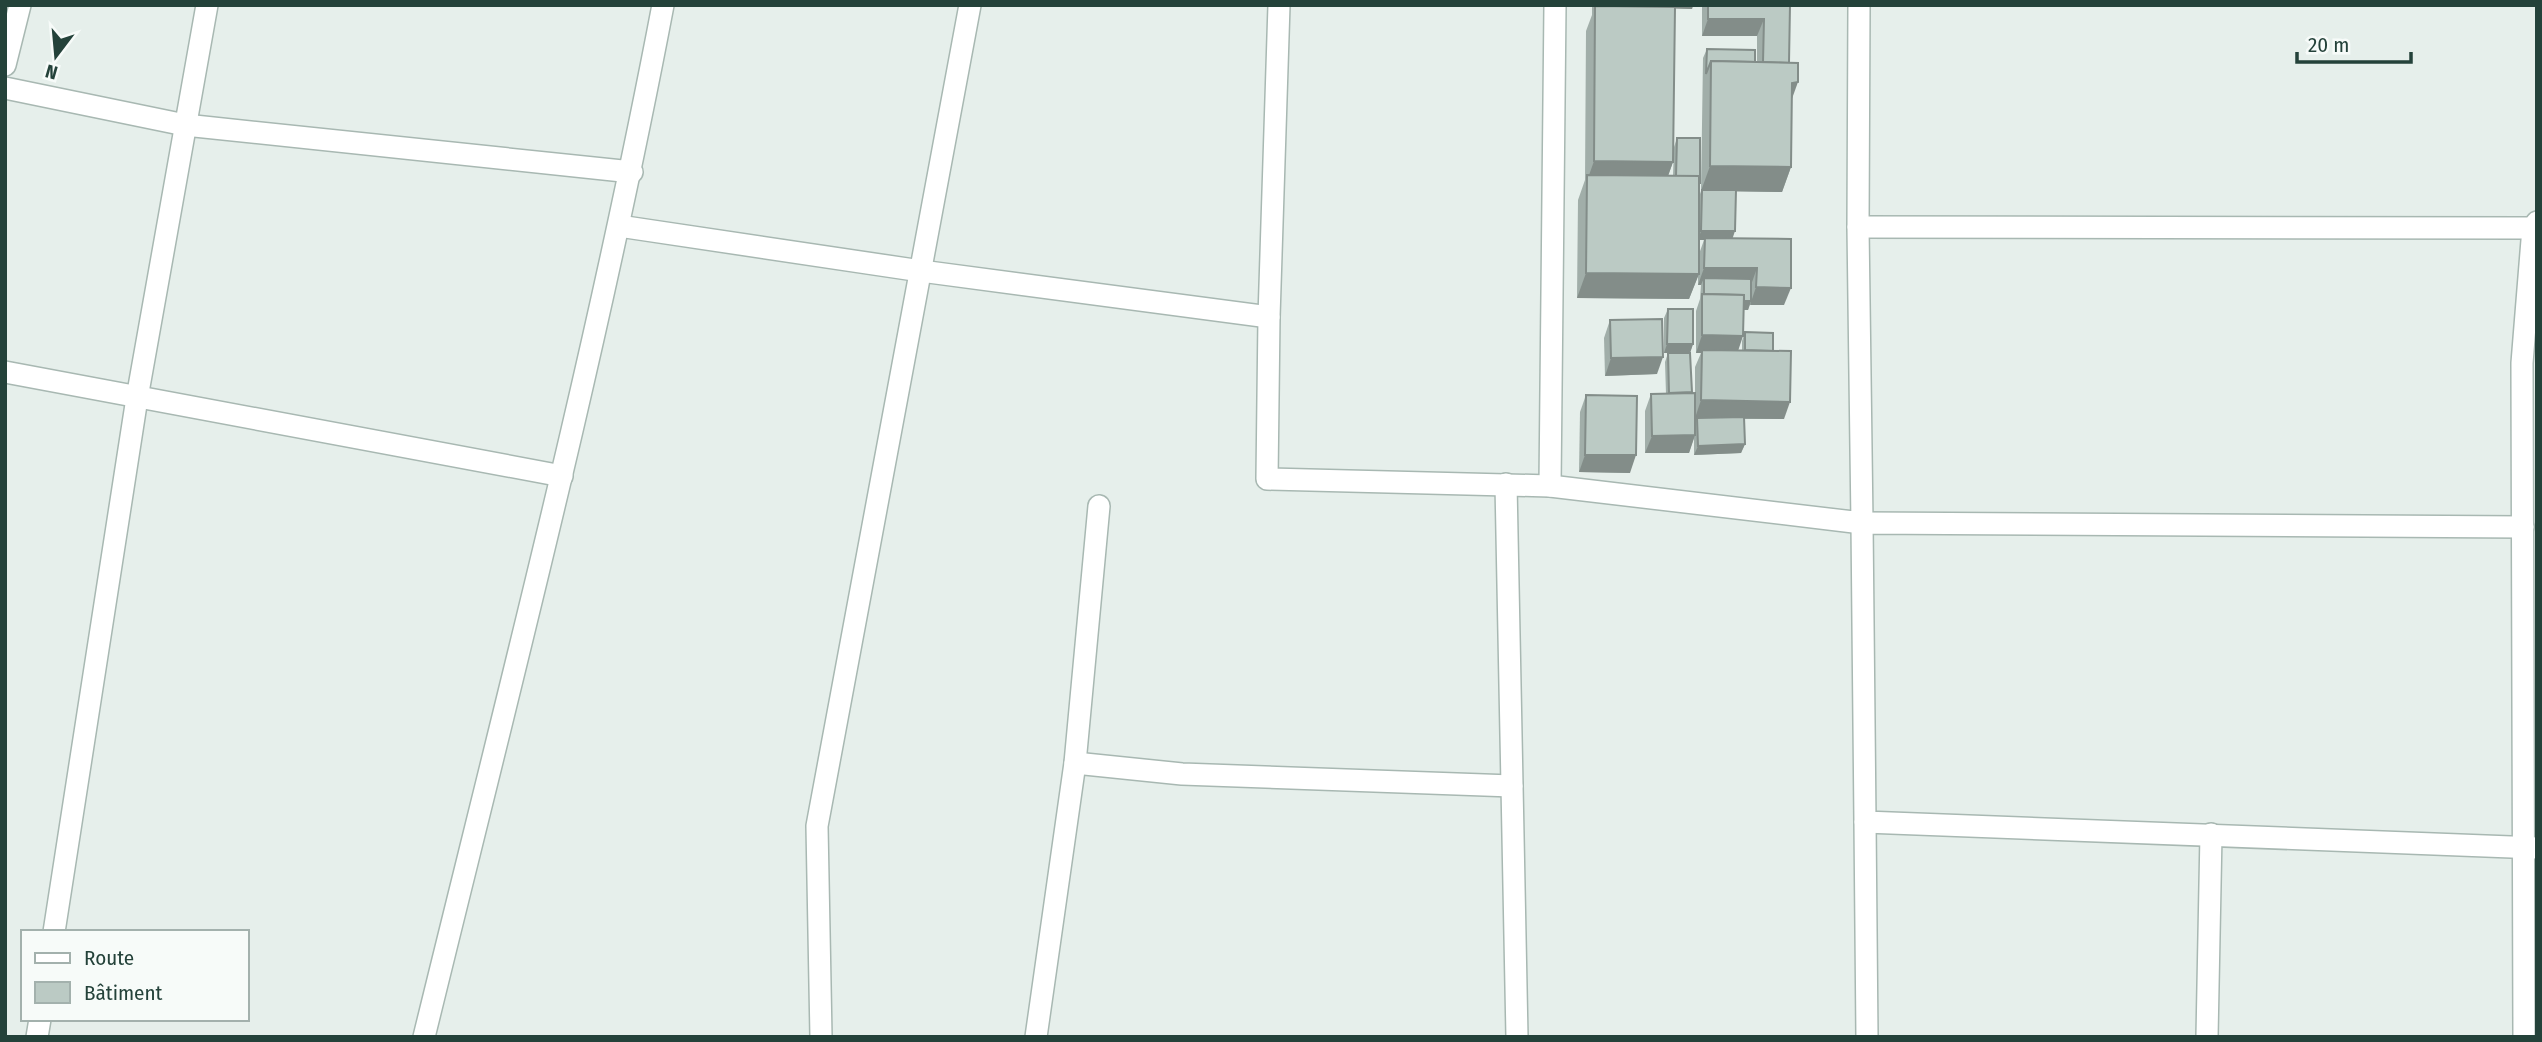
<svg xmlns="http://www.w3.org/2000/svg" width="2542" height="1042" font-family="'Fira Sans Condensed',sans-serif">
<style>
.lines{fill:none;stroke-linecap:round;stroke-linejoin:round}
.minor-casing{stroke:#a8b8b2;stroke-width:24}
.minor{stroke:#fff;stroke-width:21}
.wall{fill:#a1aea9;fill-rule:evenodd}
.shaded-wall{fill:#838d89}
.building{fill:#bbcac4;stroke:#838d89;stroke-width:2}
</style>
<rect width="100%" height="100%" fill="#e6efeb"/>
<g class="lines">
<defs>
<g id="minor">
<path d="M1279,5l-10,312 -2,162 283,7 312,37 -4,-296 1,-222"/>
<path d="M5,65l15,-60"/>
<path d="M5,88l180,37 447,47"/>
<path d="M619,226l302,45 348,46"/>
<path d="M1858,227l675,1"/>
<path d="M5,372l557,104"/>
<path d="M1506,484l11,553"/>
<path d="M1550,486l5,-481"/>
<path d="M2523,527l-661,-4 3,299 672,26"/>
<path d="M1075,763l107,11 330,12"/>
<path d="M1865,822l2,215"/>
<path d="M54,932l83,-534 70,-393"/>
<path d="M37,1037l3,-18"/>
<path d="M424,1037c84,-343 173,-685 239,-1032"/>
<path d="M821,1037l-4,-211 153,-821"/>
<path d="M1036,1037l39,-274 24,-257"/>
<path d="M2207,1037l4,-203"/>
<path d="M2524,1037l-2,-674 11,-135 4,-6"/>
</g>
</defs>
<use href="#minor" class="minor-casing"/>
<use href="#minor" class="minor"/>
</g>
<g class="wall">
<path d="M1592,5h101l-1,4 -17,-1 -2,154 -5,14h5l1,-29 3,-9 22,59 2,-6 2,-133 4,-9 50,13v-26h-55v-31h88l-1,58 3,35 -1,69 -9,25 -46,-1 -4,47 52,67 -34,-1 -2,6h-5l-5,40h4v-9l3,-9 28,19 11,68h-40l1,25 -4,9 -47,2v-17l-5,15h-44v-42l6,-17h15l-1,-32 3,-9h5h-9v-35l4,-9 25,35 -3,9 2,40 3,30 2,-5h-2v-51l6,-14h-5v-42l4,-12 1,-14h-3v-9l-9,23 -112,-1 1,-98 7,-20 1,-149 6,-16zM1699,240h5l-5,14z"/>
<path d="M1610,320l47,54 -52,2 -1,-38z"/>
<path d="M1586,395l44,78 -51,-1 1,-60z"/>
</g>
<g class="shaded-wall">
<path d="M1655,5h38l-1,4 -38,-1z"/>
<path d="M1708,19h56l-7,17h-55z"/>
<path d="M1798,82l-9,25 3,-24z"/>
<path d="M1594,161l79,1 -9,25 -77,-6z"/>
<path d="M1710,166l81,1 -9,25 -81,-1z"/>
<path d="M1701,231h34l-3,9h-34z"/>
<path d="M1704,268h53l-6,17 -47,-7 -3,7h-3z"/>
<path d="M1586,273l113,1 -10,25 -112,-1z"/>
<path d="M1756,287l35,1 -7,17h-34z"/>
<path d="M1751,301l-3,9 -46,-1v-5z"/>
<path d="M1702,335l41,1 -6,18 -35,-4 -1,3h-5z"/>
<path d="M1667,344h26l-3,9h-26z"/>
<path d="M1663,357l-6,17 -52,2 6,-18z"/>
<path d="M1701,400l89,2 -6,17 -89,-1z"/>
<path d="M1695,435l-6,18h-44l7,-17z"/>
<path d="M1745,444l-4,9 -47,2 4,-9z"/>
<path d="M1585,455h51l-6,18 -51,-1z"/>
</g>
<g class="building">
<path d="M1598,5h57v2l-57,-1z"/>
<path d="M1708,5h82l-1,58 -26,-1 1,-43h-56z"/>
<path d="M1595,6l80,1 -2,155 -79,-1z"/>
<path d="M1707,49l48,1v12l-44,-1 -5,13z"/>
<path d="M1711,61l87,2v19l-6,1 -1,84 -81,-1z"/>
<path d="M1677,138h23v46l-1,-8h-23z"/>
<path d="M1587,175l112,1v98l-113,-1z"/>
<path d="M1702,190h34l-1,41h-34z"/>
<path d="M1705,238l86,1v49l-35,-1 1,-19h-53z"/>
<path d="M1704,278l47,1v22h-7v-6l-40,-1z"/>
<path d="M1702,294l42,1 -1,41 -41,-1z"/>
<path d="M1668,309h25v35h-26z"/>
<path d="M1662,319l1,38 -52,1 -1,-38z"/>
<path d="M1745,332l28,1v18l-28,-1z"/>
<path d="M1702,350l89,1 -1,51 -89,-2z"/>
<path d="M1668,353h22l2,39 -23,1z"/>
<path d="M1695,393v42l-43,1 -1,-42z"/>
<path d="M1586,395l51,1 -1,59h-51z"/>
<path d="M1744,417l1,27 -47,2 -1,-28z"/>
</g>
<rect width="2542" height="1042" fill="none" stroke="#24423a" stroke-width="14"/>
<rect x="21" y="930" width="228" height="91" fill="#f7fbf9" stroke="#a3b1ad" stroke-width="2"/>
<rect x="35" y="953" width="35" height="10" fill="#ffffff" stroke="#a3b1ad" stroke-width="2"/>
<text x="84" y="965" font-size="21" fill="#24423a">Route</text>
<rect x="35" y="982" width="35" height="21" fill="#bbcac4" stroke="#a3b1ad" stroke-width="2"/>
<text x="84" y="1000" font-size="21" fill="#24423a">Bâtiment</text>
<g transform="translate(56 56) rotate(196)" stroke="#f7fbf9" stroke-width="5" paint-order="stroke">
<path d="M0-5L12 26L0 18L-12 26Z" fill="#24423a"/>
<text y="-10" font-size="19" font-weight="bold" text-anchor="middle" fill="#24423a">N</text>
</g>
<path d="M2297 52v10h114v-10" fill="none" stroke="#24423a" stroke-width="3.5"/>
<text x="2308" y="52" font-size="21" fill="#24423a" stroke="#f7fbf9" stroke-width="5" paint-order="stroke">20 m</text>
</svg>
